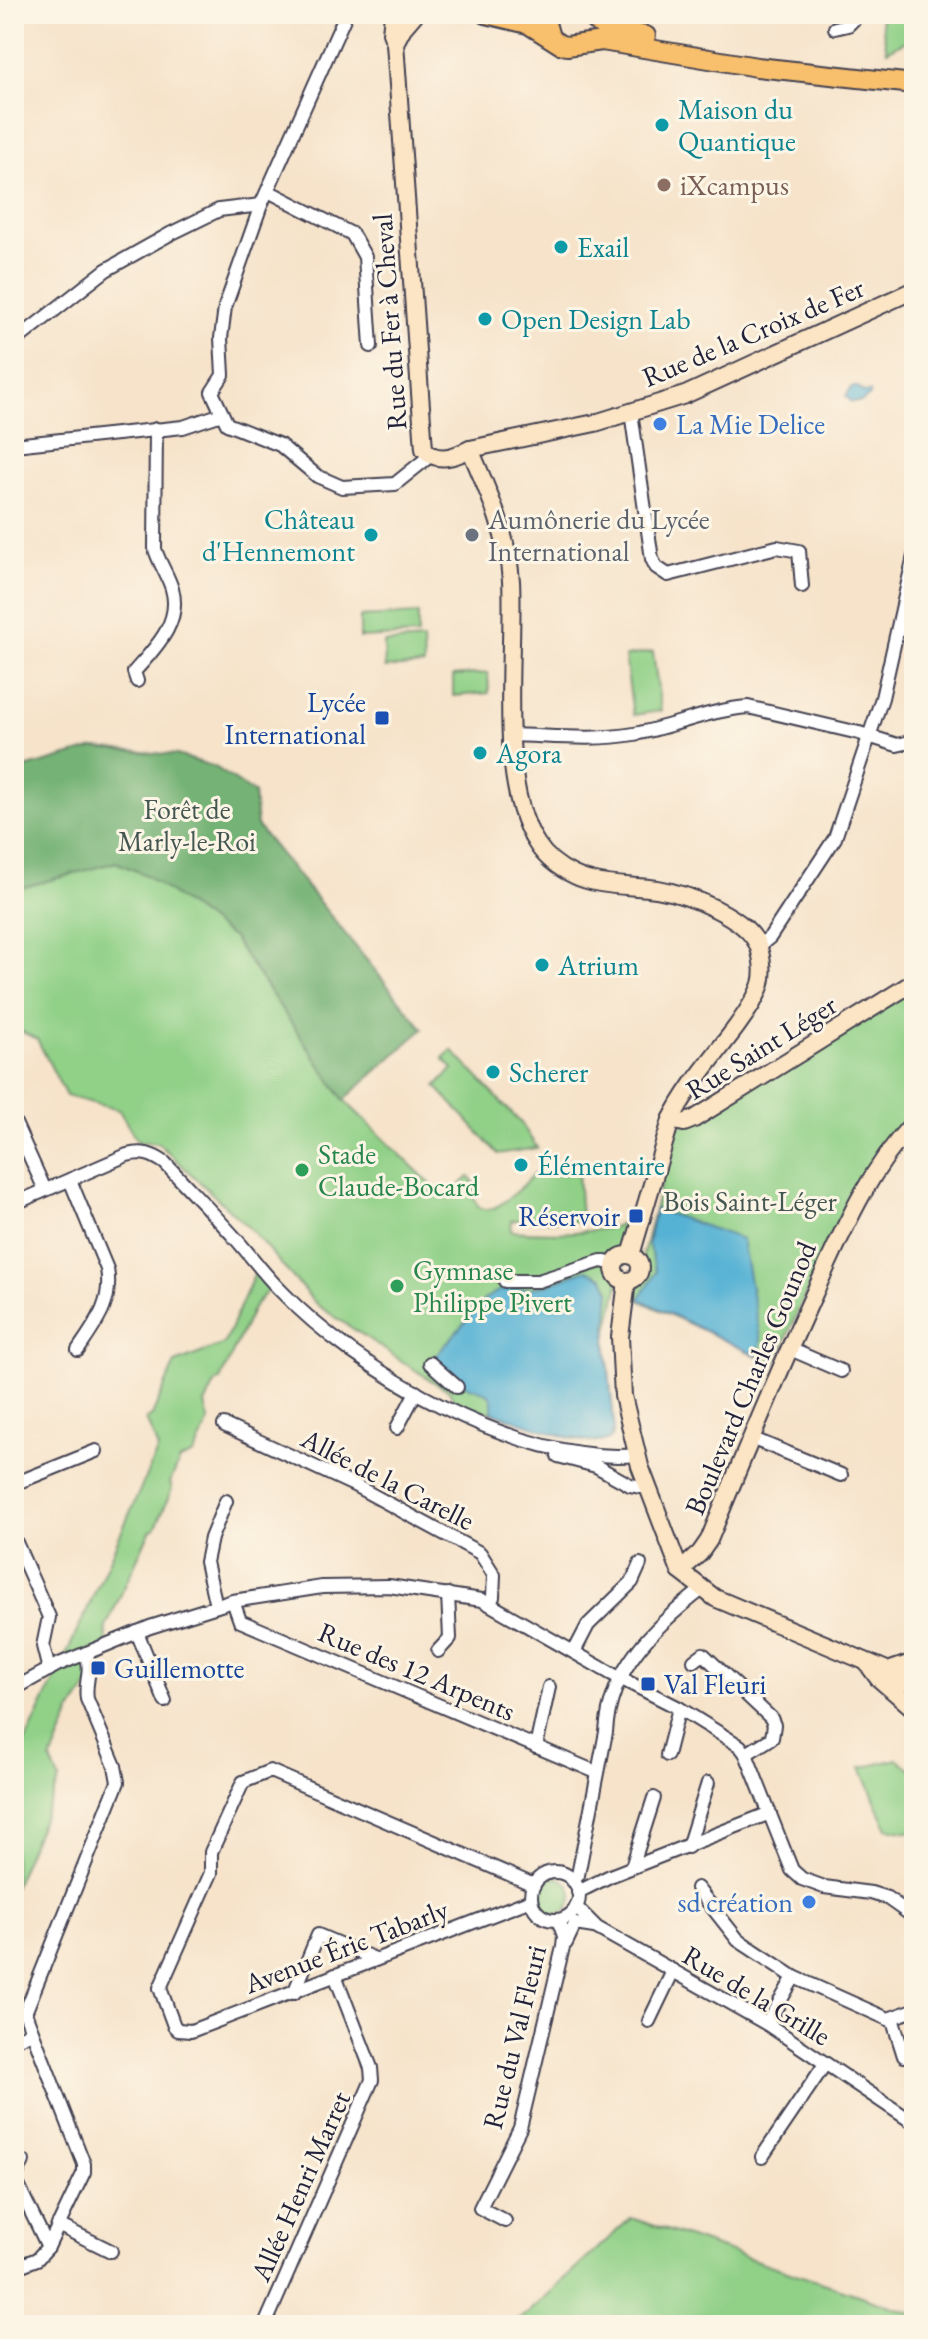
<svg xmlns="http://www.w3.org/2000/svg" width="928" height="2339" font-family="'EB Garamond',serif">
<style>
.green{fill:#90d087;stroke:#597961;stroke-width:2}
.forest{fill:#74b274;stroke:#4b6a58;stroke-width:2}
.water{fill:#56b2d4;stroke:#3c6a88;stroke-width:2}
.lines{fill:none;stroke-linecap:round;stroke-linejoin:round}
.street-casing{stroke:#423f50;stroke-width:16}
.secondary-casing{stroke:#423f50;stroke-width:20}
.primary-casing{stroke:#423f50;stroke-width:22}
.street{stroke:#fff;stroke-width:12}
.secondary{stroke:#fce5c4;stroke-width:16}
.primary{stroke:#f8bf6c;stroke-width:18}
.culture-dot{fill:#0f9aa8;stroke:#fcf5e5;stroke-width:3}
.education-dot{fill:#8d6e63;stroke:#fcf5e5;stroke-width:3}
.shop-dot{fill:#3f7fe0;stroke:#fcf5e5;stroke-width:3}
.worship-dot{fill:#6b7280;stroke:#fcf5e5;stroke-width:3}
.transit-dot{fill:#1a4fb4;stroke:#fcf5e5;stroke-width:3}
.leisure-dot{fill:#2e9e5b;stroke:#fcf5e5;stroke-width:3}
.labels{text-anchor:middle;dominant-baseline:central;stroke-width:6;stroke-linejoin:round;paint-order:stroke}
.culture-label{font-size:28px;fill:#0d838f;stroke:#fcf5e5;text-anchor:start}
.education-label{font-size:28px;fill:#785e54;stroke:#fcf5e5;text-anchor:start}
.street-label{font-size:28px;fill:#22223b;stroke:#fcf5e5}
.shop-label{font-size:28px;fill:#366cbe;stroke:#fcf5e5;text-anchor:start}
.worship-label{font-size:28px;fill:#5b616d;stroke:#fcf5e5;text-anchor:start}
.transit-label{font-size:28px;fill:#164399;stroke:#fcf5e5;text-anchor:end}
.park-label{font-size:28px;fill:#435652;stroke:#fcf5e5}
.leisure-label{font-size:28px;fill:#27864d;stroke:#fcf5e5;text-anchor:start}
</style>
<rect width="100%" height="100%" fill="#fcf5e5"/>
<filter id="ink" filterUnits="userSpaceOnUse"><feTurbulence type="fractalNoise" baseFrequency=".0125" numOctaves="2"/><feDisplacementMap in="SourceGraphic" scale="16" xChannelSelector="R" yChannelSelector="G"/><feConvolveMatrix kernelMatrix="1 2 1 2 8 2 1 2 1" color-interpolation-filters="sRGB"/></filter>
<filter id="wash" filterUnits="userSpaceOnUse"><feTurbulence type="fractalNoise" baseFrequency=".006" numOctaves="4" result="noise"/><feDisplacementMap in="SourceGraphic" scale="32" xChannelSelector="R" yChannelSelector="G"/><feGaussianBlur stdDeviation="1.8" result="paint"/><feColorMatrix in="noise" values="0 0 0 0 0 0 0 0 0 0 0 0 0 0 0 0 0 1.4 0 .05"/><feComposite in="paint" operator="in"/></filter>
<g filter="url(#wash)">
<rect width="100%" height="100%" fill="#f6e3ca"/>
<g class="green">
<path d="M880,14h34v23l-27,14z"/>
<path d="M418,614v21l-58,3v-21z"/>
<path d="M423,640l1,25 -39,3 -1,-25z"/>
<path d="M653,652l8,59 -28,4 -8,-59z"/>
<path d="M488,673l1,20 -36,3v-20z"/>
<path d="M116,862l30,13 87,63 111,162 102,99 23,-22 8,9 -4,9c10,39 51,-12 65,-25l5,5 35,-3 3,49 -69,-1 -1,11c30,3 100,4 123,-13l-28,121 8,83 -1,13 -4,5c-40,12 -101,-36 -141,-28l-13,-8 -6,-14 -17,-9 -115,-76 -65,-74 -94,-88 -21,-2 -18,-31 -53,-14 -29,-57 -23,-11v-138z"/>
<path d="M914,990v123l-34,38 -55,98 -50,115 -143,-67 43,-168z"/>
<path d="M452,1050l69,73 16,25 -39,6 -62,-68 17,-17 -10,-11z"/>
<path d="M256,1270l14,17 -18,23 -32,70 -4,2 -11,22 4,17 -15,33 -14,6 -10,22 2,7 -16,38 -6,4 -44,96 2,29 -37,56 -20,48 8,20 -45,107v-80l9,-20 -9,-21 73,-156 71,-161 -12,-30 6,-3 23,-53 49,-19z"/>
<path d="M897,1759l17,13v55l-5,5 -22,-4 -26,-60z"/>
<circle cx="553" cy="1896" r="19"/>
<path d="M631,2218l283,96v11h-408l21,-11z"/>
</g>
<path class="forest" d="M95,748l82,7 38,12 39,26 3,33 166,203 -79,71 -111,-162 -87,-63 -30,-13 -102,28v-119z"/>
<g class="water">
<path d="M852,387h6l5,6 7,-1v4l-9,6h-10l-5,-6z"/>
<path d="M655,1209l87,30 19,103 -4,14 -118,-57 17,-27 -8,-29z"/>
<path d="M587,1270l17,8 6,13 -4,48 8,90 -5,11c-26,8 -90,-19 -117,-28v-11l-3,-7 -29,-11 -27,-24 53,-61c23,-15 28,-6 51,-11 17,-3 33,-13 50,-17z"/>
</g>
</g>
<g filter="url(#ink)">
<g class="lines">
<defs>
<g id="street">
<path d="M346,14l-85,191 -36,102 -4,31 2,37 -11,17 15,32 53,21 37,31 25,11 53,-3 36,-29"/>
<path d="M835,28l13,-3 11,-11"/>
<path d="M268,191l84,43 13,23 6,89"/>
<path d="M14,342l92,-72 64,-36 49,-24 42,-5"/>
<path d="M631,412l21,147 4,8 12,8 109,-28 22,4 3,35"/>
<path d="M14,445l169,-18 39,-13"/>
<path d="M137,681l-3,-9c20,-23 48,-49 38,-83 -4,-14 -13,-26 -17,-40l1,-120"/>
<path d="M511,735c40,1 84,6 123,-1 39,-7 75,-24 114,-27l111,26 38,12 17,-4"/>
<path d="M759,946l11,-9 65,-99 47,-140 32,-142"/>
<path d="M14,1121l31,69"/>
<path d="M70,1180l37,89c6,34 -11,54 -29,81"/>
<path d="M14,1208l4,-6 109,-47c16,-4 25,-1 38,8 24,26 48,50 71,76 15,17 28,35 44,51 78,82 240,176 357,165"/>
<path d="M505,1281h33l63,-20 13,3"/>
<path d="M790,1349l51,22"/>
<path d="M430,1363l27,24"/>
<path d="M224,1425l130,60 126,68 14,22 -1,22 -3,7"/>
<path d="M397,1428l19,-36"/>
<path d="M751,1438l90,37"/>
<path d="M558,1456l38,10 34,19 18,3"/>
<path d="M14,1484l82,-33"/>
<path d="M14,1538l35,79 -6,29 6,24"/>
<path d="M233,1601l7,20 356,151"/>
<path d="M216,1606l-10,-44 5,-24 15,-37"/>
<path d="M137,1632l28,69"/>
<path d="M438,1651l12,-13 -2,-44"/>
<path d="M574,1652l14,-27 44,-43 8,-18"/>
<path d="M694,1661l9,-7 68,64 3,7 -2,13 -26,16"/>
<path d="M14,1689l43,-24 93,-38 83,-26 89,-14 67,-1 93,14 130,74 67,34 61,38 6,8 46,116 10,9 22,8 47,6 16,5 27,19"/>
<path d="M536,1747l13,-60"/>
<path d="M667,1755l12,-47"/>
<path d="M688,1847l20,-64"/>
<path d="M632,1867l22,-69"/>
<circle cx="555" cy="1896" r="24"/>
<path d="M573,1881l5,-6 28,-143c4,-64 48,-105 95,-142"/>
<path d="M697,1888l41,52 56,37 94,42 26,-9"/>
<path d="M578,1892l32,-16 160,-63"/>
<path d="M531,1900l-340,131 -13,-1 -4,-4 -14,-38 51,-115v-21l32,-70 27,-11 264,114"/>
<path d="M576,1907l21,21 170,96 147,99"/>
<path d="M566,1943l9,-19 19,3"/>
<path d="M294,1993l24,-58 57,24"/>
<path d="M892,2018l12,38"/>
<path d="M649,2021l24,-50"/>
<path d="M767,2024l27,-47"/>
<path d="M14,2040l18,-8"/>
<path d="M762,2157l63,-93"/>
<path d="M23,2161l-8,18 33,68"/>
<path d="M505,2221l-25,-13 40,-80 43,-181 1,-11 -6,-16"/>
<path d="M58,2225l53,26"/>
<path d="M14,2268l23,-9 11,-12 36,-75v-8l-59,-151 93,-231 -3,-16 -28,-67c-3,-19 6,-25 -1,-46"/>
<path d="M14,2316l4,9"/>
<path d="M265,2325l107,-245 -1,-12 -36,-93"/>
</g>
<g id="secondary">
<path d="M393,14l-2,19 4,10 29,406 7,6"/>
<path d="M395,43l8,-15 12,-14"/>
<path d="M470,449c18,42 38,86 41,132 4,73 -15,202 26,263 9,14 22,24 37,31 24,12 57,10 83,14 30,5 92,28 102,59 3,10 5,25 2,36 -5,16 -15,29 -24,42 -23,31 -49,60 -66,94l-40,135"/>
<path d="M431,455c13,6 27,0 39,-6l125,-26 90,-28 229,-105"/>
<path d="M671,1120l13,3 10,-4 220,-137"/>
<circle cx="627" cy="1268" r="13"/>
<path d="M627,1281l-7,56 3,59 17,70 40,105 35,27 169,71 30,18"/>
<path d="M680,1571l20,-18 9,-13c34,-83 68,-165 105,-246 28,-61 53,-122 100,-172"/>
<path d="M867,1663l11,15 36,31"/>
<path d="M888,1671l26,-9"/>
</g>
<g id="primary">
<path d="M486,14l42,10 33,21 6,1 35,-5 155,26 157,17"/>
<path d="M549,14l-3,9 4,14"/>
<path d="M590,17l14,10 42,9"/>
</g>
</defs>
<use href="#street" class="street-casing"/>
<use href="#secondary" class="secondary-casing"/>
<use href="#primary" class="primary-casing"/>
<use href="#street" class="street"/>
<use href="#secondary" class="secondary"/>
<use href="#primary" class="primary"/>
</g>
</g>
<g class="culture-dot">
<circle cx="662" cy="125" r="8"/>
<circle cx="561" cy="247" r="8"/>
<circle cx="485" cy="319" r="8"/>
<circle cx="371" cy="535" r="8"/>
<circle cx="480" cy="753" r="8"/>
<circle cx="542" cy="965" r="8"/>
<circle cx="493" cy="1072" r="8"/>
<circle cx="521" cy="1165" r="8"/>
</g>
<circle class="education-dot" cx="664" cy="185" r="8"/>
<g class="shop-dot">
<circle cx="660" cy="424" r="8"/>
<circle cx="809" cy="1902" r="8"/>
</g>
<circle class="worship-dot" cx="472" cy="535" r="8"/>
<g class="transit-dot">
<rect x="374" y="710" width="16" height="16" rx="4"/>
<rect x="628" y="1208" width="16" height="16" rx="4"/>
<rect x="90" y="1660" width="16" height="16" rx="4"/>
<rect x="640" y="1676" width="16" height="16" rx="4"/>
</g>
<g class="leisure-dot">
<circle cx="302" cy="1170" r="8"/>
<circle cx="397" cy="1286" r="8"/>
</g>
<g class="labels">
<g class="culture-label">
<text x="678" y="109">Maison du<tspan x="678" dy="32">Quantique</tspan></text>
<text x="577" y="247">Exail</text>
<text x="501" y="319">Open Design Lab</text>
<text x="355" y="519" text-anchor="end">Château<tspan x="355" dy="32">d'Hennemont</tspan></text>
<text x="496" y="753">Agora</text>
<text x="558" y="965">Atrium</text>
<text x="509" y="1072">Scherer</text>
<text x="537" y="1165">Élémentaire</text>
</g>
<g class="education-label">
<text x="680" y="185">iXcampus</text>
</g>
<g class="street-label">
<text transform="translate(389 322) rotate(-94)">Rue du Fer à Cheval</text>
<text transform="translate(753 332) rotate(-23)">Rue de la Croix de Fer</text>
<text transform="translate(761 1047) rotate(-32)">Rue Saint Léger</text>
<text transform="translate(750 1378) rotate(-67)">Boulevard Charles Gounod</text>
<text transform="translate(388 1479) rotate(27)">Allée de la Carelle</text>
<text transform="translate(417 1671) rotate(23)">Rue des 12 Arpents</text>
<text transform="translate(346 1946) rotate(-21)">Avenue Éric Tabarly</text>
<text transform="translate(757 1995) rotate(31)">Rue de la Grille</text>
<text transform="translate(514 2037) rotate(-76)">Rue du Val Fleuri</text>
<text transform="translate(300 2186) rotate(-66)">Allée Henri Marret</text>
</g>
<g class="shop-label">
<text x="676" y="424">La Mie Delice</text>
<text x="793" y="1902" text-anchor="end">sd création</text>
</g>
<g class="worship-label">
<text x="488" y="519">Aumônerie du Lycée<tspan x="488" dy="32">International</tspan></text>
</g>
<g class="transit-label">
<text x="366" y="702">Lycée<tspan x="366" dy="32">International</tspan></text>
<text x="620" y="1216">Réservoir</text>
<text x="114" y="1668" text-anchor="start">Guillemotte</text>
<text x="664" y="1684" text-anchor="start">Val Fleuri</text>
</g>
<g class="park-label">
<text x="187" y="809">Forêt de<tspan x="187" dy="32">Marly-le-Roi</tspan></text>
<text x="750" y="1201">Bois Saint-Léger</text>
</g>
<g class="leisure-label">
<text x="318" y="1154">Stade<tspan x="318" dy="32">Claude-Bocard</tspan></text>
<text x="413" y="1270">Gymnase<tspan x="413" dy="32">Philippe Pivert</tspan></text>
</g>
</g>
<rect width="928" height="2339" fill="none" stroke="#fcf5e5" stroke-width="48"/>
</svg>
